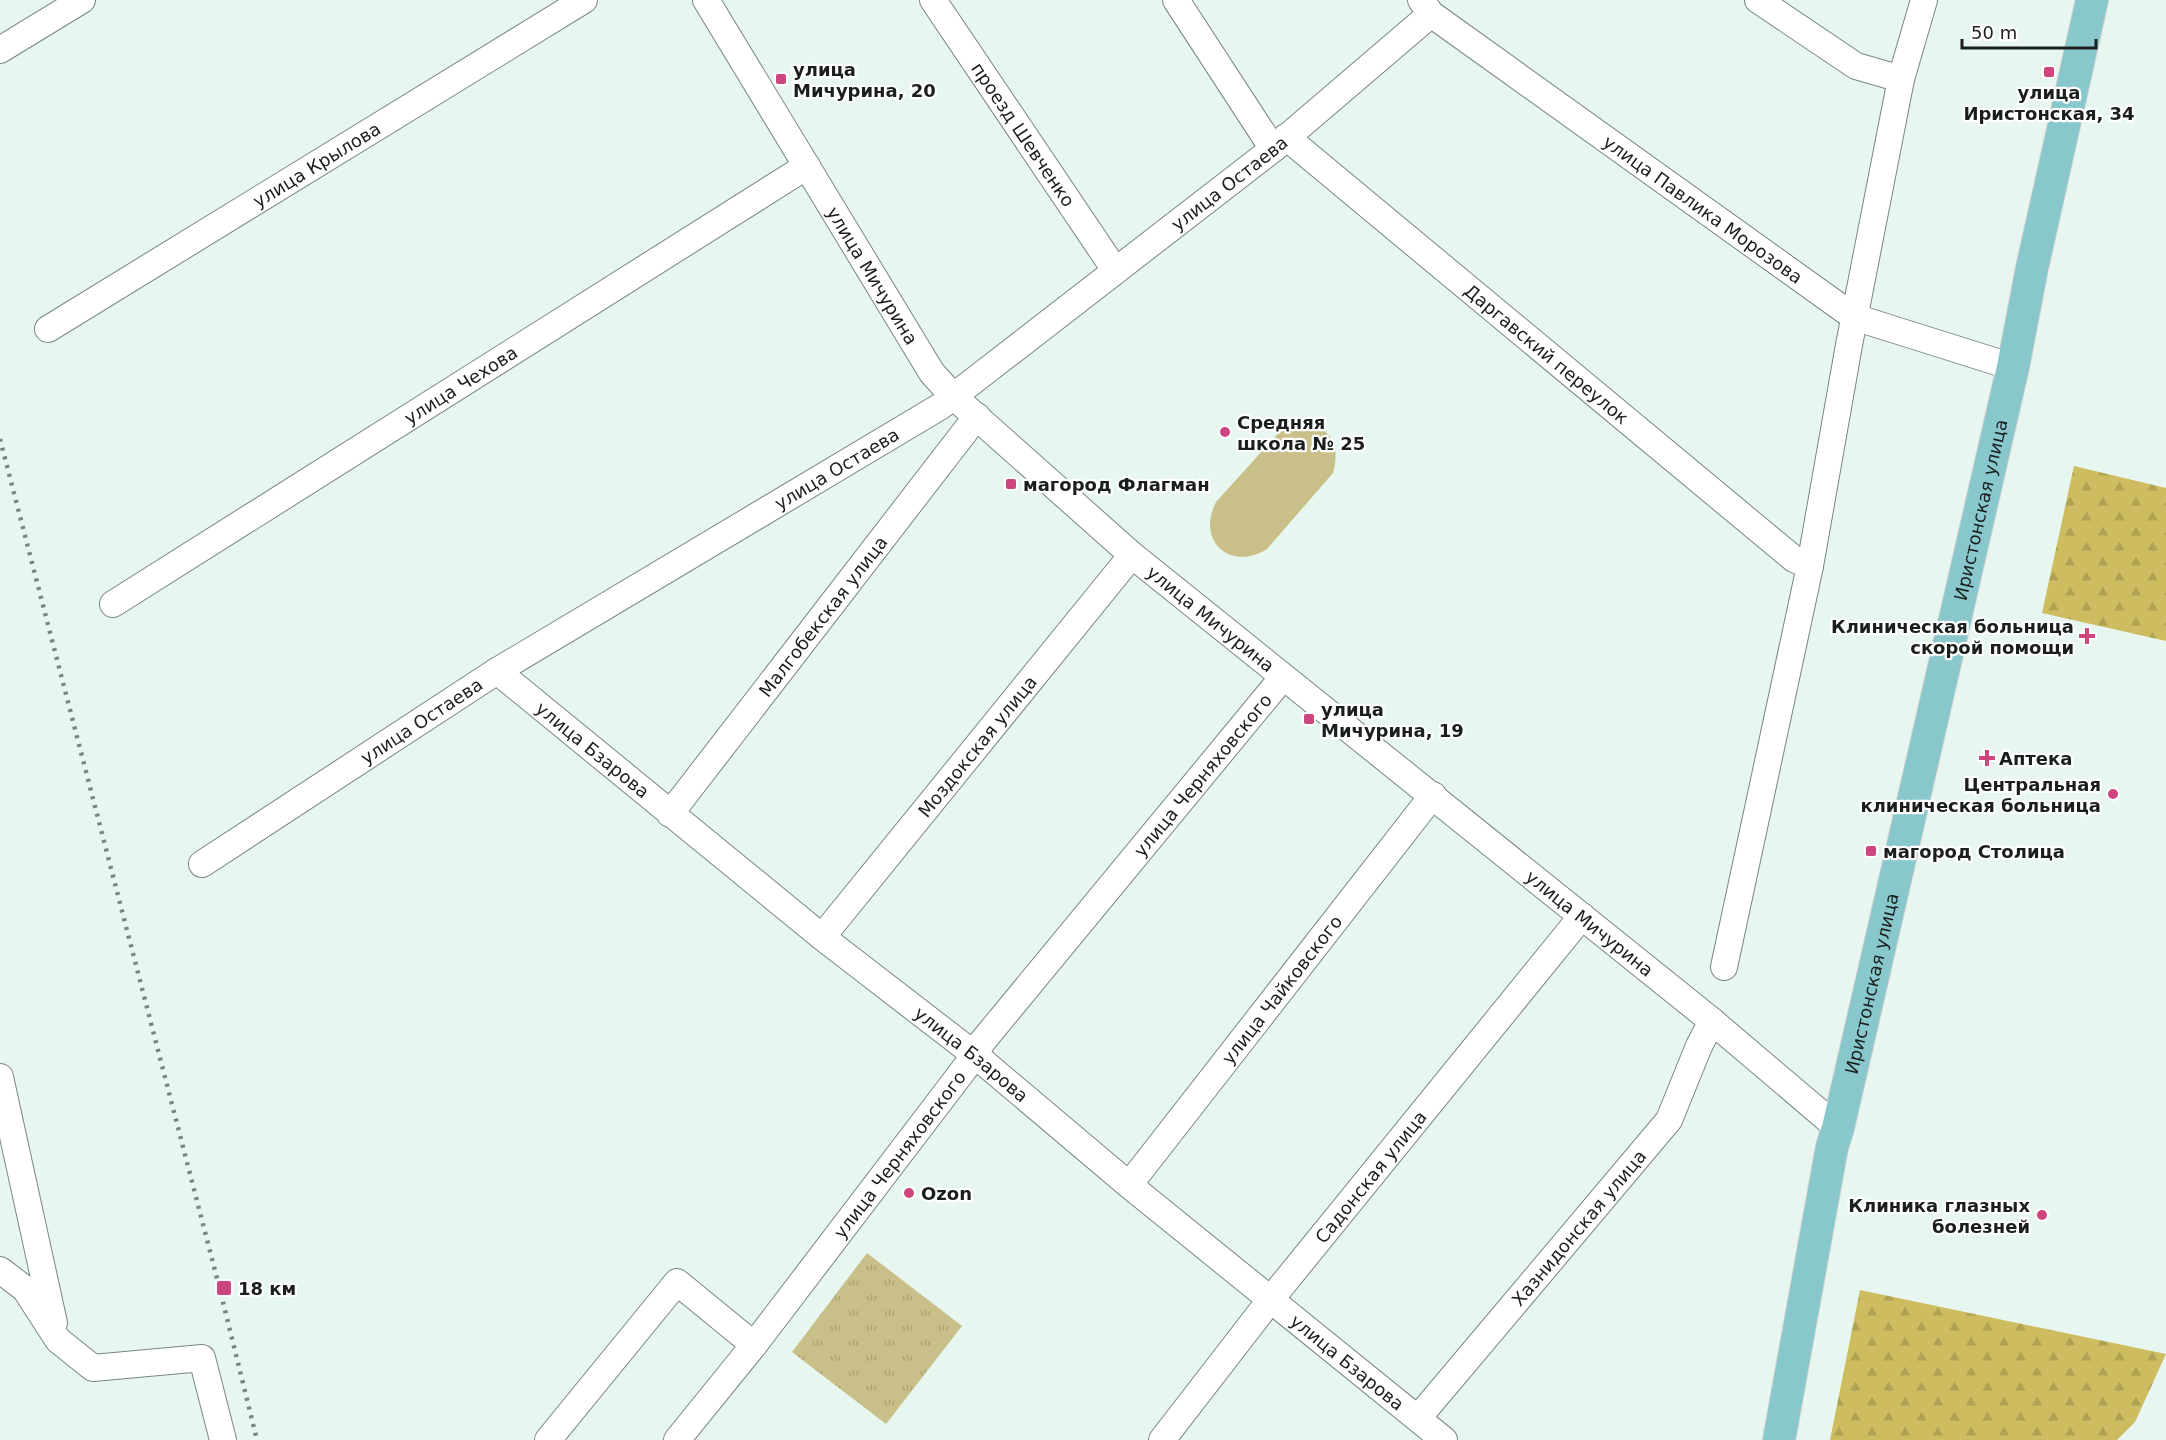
<svg xmlns="http://www.w3.org/2000/svg" width="2166" height="1440" font-family="'DejaVu Sans',sans-serif">
<style>
.grass{fill:url(#grass-tufts)}
.forest{fill:url(#forest-firs)}
.garden{fill:#c9bf88}
.lines{fill:none;stroke-linecap:round;stroke-linejoin:round}
.minor-casing{stroke:#798680;stroke-width:28}
.major-casing{stroke:#d1d2d2;stroke-width:34}
.minor{stroke:#fff;stroke-width:26}
.major{stroke:#88c8cd;stroke-width:32}
.rail{stroke:#7a8480;stroke-width:4.5;stroke-dasharray:3 6;stroke-linecap:butt}
.poi-dot{fill:#cf457e;stroke:#fff;stroke-width:2}
.labels{text-anchor:middle;dominant-baseline:central;stroke-width:4.5;stroke-linejoin:round;paint-order:stroke}
.poi-label{font-size:18px;font-weight:bold;fill:#1a1f1d;stroke:#fff;text-anchor:start}
.street-label{font-size:18px;fill:#1a1f1d;stroke:#fff}
</style>
<defs>
<pattern id="grass-tufts" width="24" height="20" patternUnits="userSpaceOnUse" patternTransform="scale(1.5)"><rect width="24" height="20" fill="#c9bf88"/><path d="M3 7l-1-3M5 7V3M7 7l1-3M15 17l-1-3M17 17v-4M19 17l1-3" fill="none" stroke="#aca475"/></pattern>
<pattern id="forest-firs" width="22" height="20" patternUnits="userSpaceOnUse" patternTransform="scale(1.5)"><rect width="22" height="20" fill="#cebd60"/><path d="M5 1l3.5 6h-7zM16 11l3.5 6h-7z" fill="#b0a253"/></pattern>
</defs>
<rect width="100%" height="100%" fill="#e7f6ef"/>
<path class="grass" d="M867,1253l95,73 -76,98 -94,-72z"/>
<g class="forest">
<path d="M2074,466l92,22v153l-124,-28z"/>
<path d="M1860,1290l306,64 -31,68 -18,18h-287z"/>
</g>
<path class="garden" d="M1296,423c31,0 46,19 37,50l-66,76c-37,23 -71,-8 -51,-47l68,-75z"/>
<g class="lines">
<defs>
<g id="minor">
<path id="s1" d="M706,0l226,373 21,23 179,159 580,466 126,107"/>
<path id="s2" d="M933,0l182,270"/>
<path d="M1176,0l97,149"/>
<path id="s3" d="M1421,0l10,14 423,303 159,50"/>
<path d="M1758,0l98,66 45,13"/>
<path d="M0,50l82,-50"/>
<path id="s4" d="M1286,137l508,422 16,7"/>
<path id="s5" d="M48,329l536,-329"/>
<path id="s6" d="M113,604l694,-438"/>
<path id="s7" d="M497,671l325,266 153,118 154,130 315,255"/>
<path id="s8" d="M670,814l307,-398"/>
<path id="s9" d="M202,864l295,-193 444,-265 332,-257 158,-135"/>
<path id="s10" d="M822,937l310,-382"/>
<path d="M1724,967l86,-401 39,-221 52,-266 23,-79"/>
<path d="M0,1077l54,246"/>
<path id="s11" d="M1129,1185l304,-390"/>
<path d="M0,1270l25,19 33,51 35,28 109,-10 21,82"/>
<path id="s12" d="M1418,1418l251,-298 30,-74 13,-25"/>
<path d="M548,1440l129,-158 77,63"/>
<path id="s13" d="M677,1440l77,-95 221,-290 7,-13 301,-365"/>
<path id="s14" d="M1162,1440l109,-141 311,-383"/>
</g>
<g id="major">
<path id="s15" d="M1779,1440l53,-293 6,-19 175,-761 19,-99 60,-268"/>
</g>
</defs>
<use href="#minor" class="minor-casing"/>
<use href="#major" class="major-casing"/>
<use href="#minor" class="minor"/>
<use href="#major" class="major"/>
<path class="rail" d="M0,439l220,851 37,150"/>
</g>
<g class="poi-dot">
<rect x="2043" y="66" width="12" height="12" rx="3"/>
<rect x="775" y="73" width="12" height="12" rx="3"/>
<circle cx="1225" cy="432" r="6"/>
<rect x="1005" y="478" width="12" height="12" rx="3"/>
<path d="M2084 627h6v6h6v6h-6v6h-6v-6h-6v-6h6z"/>
<rect x="1303" y="713" width="12" height="12" rx="3"/>
<path d="M1984 749h6v6h6v6h-6v6h-6v-6h-6v-6h6z"/>
<circle cx="2113" cy="794" r="6"/>
<rect x="1865" y="845" width="12" height="12" rx="3"/>
<circle cx="909" cy="1193" r="6"/>
<circle cx="2042" cy="1215" r="6"/>
<rect x="216" y="1280" width="16" height="16" rx="3"/>
</g>
<g class="labels">
<g class="poi-label">
<text x="793" y="69">улица<tspan x="793" dy="21">Мичурина, 20</tspan></text>
<text x="2049" y="92" text-anchor="middle">улица<tspan x="2049" dy="21">Иристонская, 34</tspan></text>
<text x="1237" y="422">Средняя<tspan x="1237" dy="21">школа № 25</tspan></text>
<text x="1023" y="484">магород Флагман</text>
<text x="2074" y="626" text-anchor="end">Клиническая больница<tspan x="2074" dy="21">скорой помощи</tspan></text>
<text x="1321" y="709">улица<tspan x="1321" dy="21">Мичурина, 19</tspan></text>
<text x="1999" y="758">Аптека</text>
<text x="2101" y="784" text-anchor="end">Центральная<tspan x="2101" dy="21">клиническая больница</tspan></text>
<text x="1883" y="851">магород Столица</text>
<text x="921" y="1193">Ozon</text>
<text x="2030" y="1205" text-anchor="end">Клиника глазных<tspan x="2030" dy="21">болезней</tspan></text>
<text x="238" y="1288">18 км</text>
</g>
<g class="street-label">
<text stroke="none"><textPath href="#s2" startOffset="162">проезд Шевченко</textPath></text>
<text stroke="none"><textPath href="#s5" startOffset="315">улица Крылова</textPath></text>
<text stroke="none"><textPath href="#s9" startOffset="1234">улица Остаева</textPath></text>
<text stroke="none"><textPath href="#s3" startOffset="352">улица Павлика Морозова</textPath></text>
<text stroke="none"><textPath href="#s1" startOffset="322">улица Мичурина</textPath></text>
<text stroke="none"><textPath href="#s4" startOffset="339">Даргавский переулок</textPath></text>
<text stroke="none"><textPath href="#s6" startOffset="411">улица Чехова</textPath></text>
<text stroke="none"><textPath href="#s9" startOffset="748">улица Остаева</textPath></text>
<text stroke="none"><textPath href="#s15" startOffset="952">Иристонская улица</textPath></text>
<text stroke="none"><textPath href="#s8" startOffset="250">Малгобекская улица</textPath></text>
<text stroke="none"><textPath href="#s1" startOffset="808">улица Мичурина</textPath></text>
<text stroke="none"><textPath href="#s9" startOffset="262">улица Остаева</textPath></text>
<text stroke="none"><textPath href="#s10" startOffset="246">Моздокская улица</textPath></text>
<text stroke="none"><textPath href="#s7" startOffset="124">улица Бзарова</textPath></text>
<text stroke="none"><textPath href="#s13" startOffset="848">улица Черняховского</textPath></text>
<text stroke="none"><textPath href="#s1" startOffset="1294">улица Мичурина</textPath></text>
<text stroke="none"><textPath href="#s15" startOffset="466">Иристонская улица</textPath></text>
<text stroke="none"><textPath href="#s11" startOffset="248">улица Чайковского</textPath></text>
<text stroke="none"><textPath href="#s7" startOffset="610">улица Бзарова</textPath></text>
<text stroke="none"><textPath href="#s13" startOffset="362">улица Черняховского</textPath></text>
<text stroke="none"><textPath href="#s14" startOffset="336">Садонская улица</textPath></text>
<text stroke="none"><textPath href="#s12" startOffset="249">Хазнидонская улица</textPath></text>
<text stroke="none"><textPath href="#s7" startOffset="1096">улица Бзарова</textPath></text>
</g>
</g>
<path d="M1962 39v9h134v-9" fill="none" stroke="#1a1f1d" stroke-width="3"/>
<text x="1971" y="39" font-size="18" fill="#1a1f1d" stroke="#ffffff" stroke-width="4.5" paint-order="stroke">50 m</text>
</svg>
